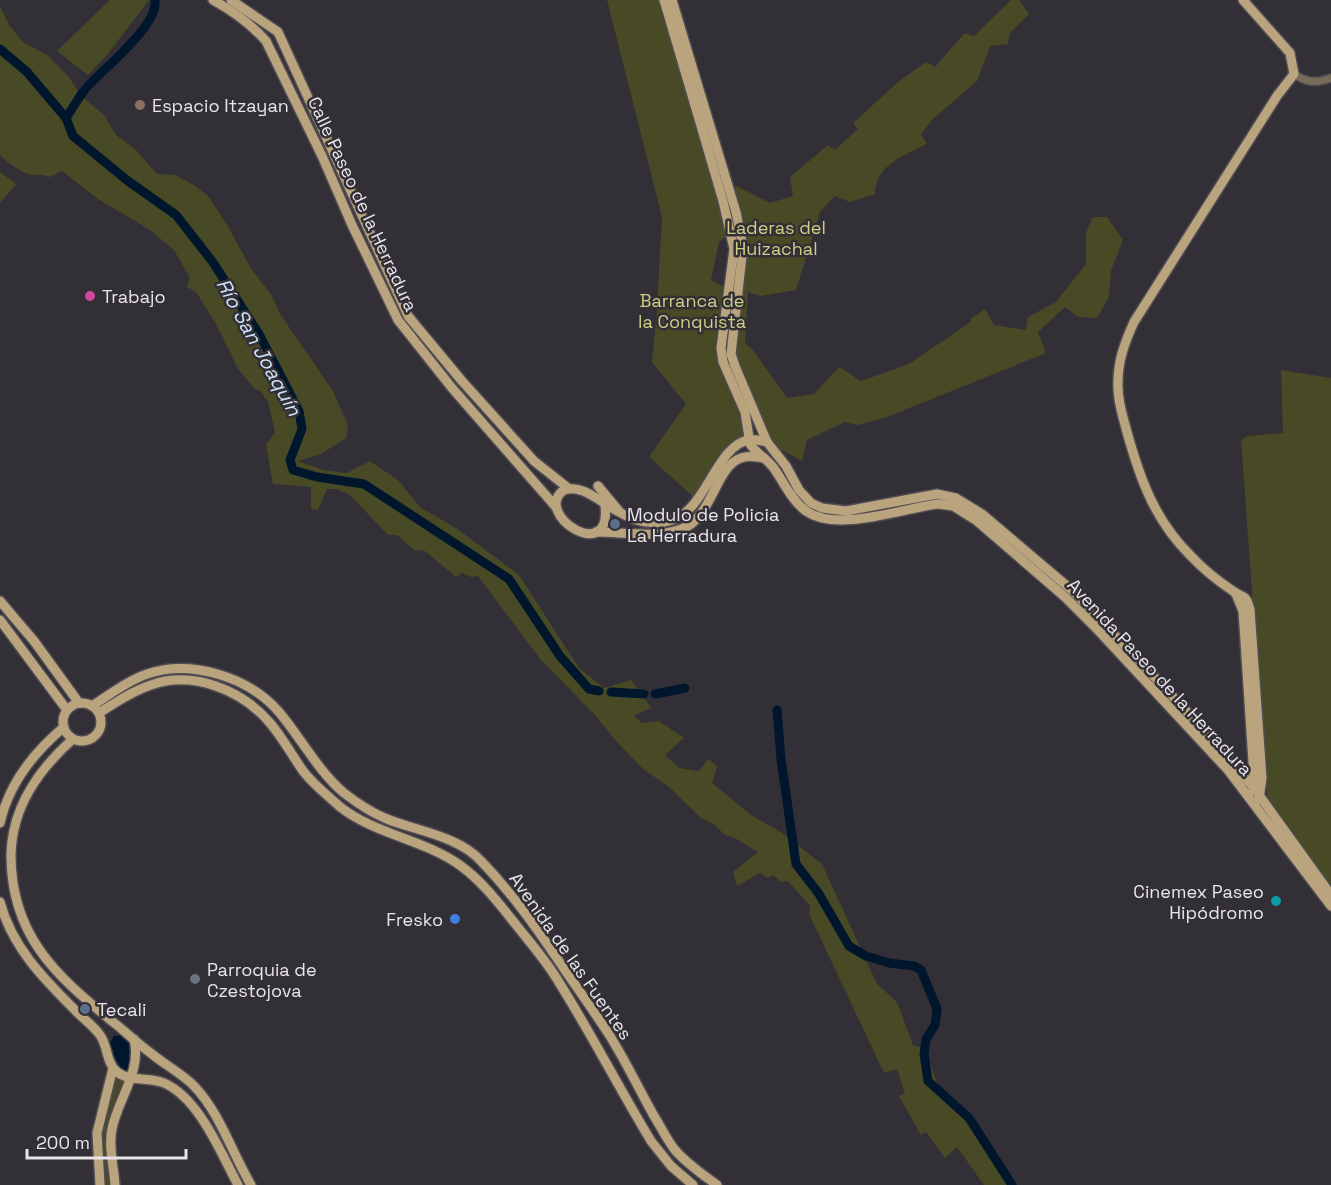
<svg xmlns="http://www.w3.org/2000/svg" width="1331" height="1185" font-family="'Space Grotesk',sans-serif">
<style>
.green{fill:#474a25}
.water{fill:#00162c}
.lines{fill:none;stroke-linecap:round;stroke-linejoin:round}
.river{stroke:#00162c;stroke-width:9}
.minor-casing{stroke:#504c53;stroke-width:10}
.major-casing{stroke:#504c53;stroke-width:12}
.minor{stroke:#756b58;stroke-width:7}
.major{stroke:#b9a47d;stroke-width:9}
.education-dot{fill:#8d6e63;stroke:#332f36;stroke-width:2}
.hotel-dot{fill:#d1479c;stroke:#332f36;stroke-width:2}
.service-dot{fill:#5c6f8a;stroke:#332f36;stroke-width:2}
.culture-dot{fill:#0f9aa8;stroke:#332f36;stroke-width:2}
.shop-dot{fill:#3f7fe0;stroke:#332f36;stroke-width:2}
.worship-dot{fill:#6b7280;stroke:#332f36;stroke-width:2}
.labels{text-anchor:middle;dominant-baseline:central;stroke-width:5;stroke-linejoin:round;paint-order:stroke}
.poi-label{font-size:18px;fill:#e8e5ea;stroke:#332f36;text-anchor:start}
.street-label{font-size:18px;fill:#e8e5ea;stroke:#332f36}
.park-label{font-size:18px;fill:#cad185;stroke:#332f36}
.water-label{font-size:20px;font-style:italic;fill:#cce3fa;stroke:#332f36}
</style>
<rect width="100%" height="100%" fill="#332f36"/>
<g class="green">
<path d="M110,0h39l-42,55 -19,20 -31,-24z"/>
<path d="M607,0h57l67,233 -12,9 -8,38 18,9 -7,57 23,66 4,28 -8,1 -44,59 -48,-43 37,-53 -34,-42 5,-52 5,-93z"/>
<path d="M1011,0h8l10,14 -19,19 -2,11 -18,2 -13,35 -45,39 -11,14 6,10c-22,11 -52,21 -52,50l-25,8 -15,-6 -15,16 -24,78 -36,6 -12,-4 -3,51 7,6 35,49 27,-4 25,-27 22,14 48,-17 60,-41 3,-5 13,-9 9,16 32,5 2,-13 28,-15 30,-38v-31l7,-16h14l16,23 -12,31 -2,26 -12,21 -19,-1 -13,-10 -27,25 8,21 -159,64 -29,8 -13,-3 -38,18 -5,21 -35,-19 -32,-76 8,-119 -7,-35 -1,-27 35,18 23,-7 -3,-19 38,-32 7,5 23,-21 -5,-6 45,-41 28,-20 9,5 30,-34 9,3z"/>
<path d="M0,6l9,19 14,17 24,13 22,22 12,19 23,19 12,20 20,15 21,24 18,1 19,10 15,12 18,28 25,45 20,26 8,18 53,77 15,34 -2,13 -25,16 -23,7 25,9 24,3 23,-12 28,19 22,27 36,21 63,47 60,93 25,20 27,-8 20,28 -17,8 8,7 17,-2 25,17 -19,17 14,13 20,3 9,-12 9,7 -5,17 39,32 28,16 43,33 55,120 20,18 16,43 12,4 14,40 31,29 41,67h-27l-27,-38 -12,11 -19,-26 -5,3 -22,-39 6,-3 -8,-24 -13,4 -75,-159 1,-8 -22,-25 -7,1 -8,-7 -5,3 -8,-5 -23,13 -4,-14 25,-20 -23,-14 -10,-3 -10,-10 -14,-7 -32,-31 -27,-19 -25,-26 -23,-28 -53,-54 -63,-84 -7,1 -9,-4 -6,4 -31,-26 -11,-1 -17,-15h-9l-38,-40 -14,-6h-9l-9,21 -7,-1v-22l-38,-3 -7,-39 9,-13 -7,-30 -7,-10 -7,-4 -16,-19 -23,-47 -19,-30 -9,-5 3,-9 -16,-28 -24,-20 -52,-31 -36,-28 -12,6c-6,-2 -9,-2 -15,-2 -11,0 -27,-12 -35,-20z"/>
<path d="M0,172l16,12 -16,19z"/>
<path d="M1281,370l50,8v511l-64,-93 -26,-356 7,-4 35,-3z"/>
<path d="M113,1069l14,10 -15,44 2,62h-13l-2,-52z"/>
</g>
<path class="water" d="M122,1035l8,6 2,22 -5,14 -14,-10 -5,-21 6,-10z"/>
<g class="lines">
<g class="river">
<path d="M0,49l27,23 39,46 7,18 55,45 48,34 36,46 47,73 40,77 3,18 -12,31 3,10 24,7 47,7 145,95 51,77 29,33 10,2"/>
<path d="M66,118c7,-10 13,-22 21,-31 16,-18 72,-62 68,-87"/>
<path d="M611,692l33,2"/>
<path d="M655,694l30,-6"/>
<path d="M777,710l4,49 15,105 23,30 30,52 17,10 23,7 25,3 7,4 16,39 -2,16 -9,14 -2,15 4,27 41,37 43,67"/>
</g>
<defs>
<path id="minor" d="M1294,74c13,9 22,9 37,4"/>
<g id="major">
<path d="M213,0c20,11 38,24 53,41l56,115 30,69 46,95 54,68 104,119"/>
<path d="M231,0l47,32 130,284 54,65 72,80 34,27"/>
<path d="M664,0l59,201 11,48 -13,99 2,14 22,50 5,32c6,9 16,14 23,23 11,15 18,33 33,44 31,22 97,-3 132,-7l15,2 24,15 88,76 30,30 133,143 103,136"/>
<path d="M672,0l64,212 7,35 -12,107 4,12 32,76 19,24 13,24 12,13 11,5 24,3 91,-17 19,4 26,16 92,78 105,111 75,85 77,107"/>
<path d="M1243,0l47,53 4,21 -17,22 -143,226c-10,22 -17,41 -16,66 0,15 5,29 9,44 13,47 28,89 64,124 12,13 27,25 42,35 3,3 9,4 12,7 3,3 4,8 5,12l12,168 -3,21"/>
<path d="M598,486l20,24"/>
<path d="M605,506c7,60 -74,7 -41,-16 30,-11 59,48 111,29 31,-12 43,-75 74,-79 6,-1 13,1 18,2"/>
<path d="M596,532c28,0 66,8 92,-6 24,-14 30,-61 53,-68 8,-3 16,-1 23,0"/>
<path d="M1236,594l7,17 11,166 -1,14"/>
<path d="M0,601l34,40 45,62"/>
<path d="M0,620l67,90"/>
<circle cx="82" cy="722" r="19"/>
<path d="M92,706c17,-11 35,-25 55,-32 44,-15 102,3 132,38 22,26 39,59 65,81 13,10 28,20 43,26 30,12 71,17 94,42 34,35 61,75 88,115 14,20 28,40 41,60 16,26 29,53 44,80 7,11 13,24 21,34 12,14 27,24 42,35"/>
<path d="M99,713c16,-10 33,-22 52,-28 42,-15 91,5 119,38 12,14 22,32 33,48 10,13 24,24 36,35 36,29 85,33 122,60 22,16 39,39 56,60 15,19 31,37 43,58 32,51 60,106 91,157l20,25 22,19"/>
<path d="M73,739c-35,31 -61,68 -62,116 0,80 44,120 102,167 13,10 25,22 39,32 13,11 31,20 43,33 26,28 37,66 56,98"/>
<path d="M0,823c9,-40 33,-70 64,-96"/>
<path d="M0,902c12,45 43,76 74,107 8,9 19,16 26,26 8,11 6,28 17,37 14,11 31,4 47,11 35,15 57,70 74,102"/>
<path d="M100,1185l-3,-52 16,-65"/>
<path d="M115,1185c-1,-18 -7,-38 -3,-56 6,-31 30,-57 22,-90"/>
</g>
</defs>
<use href="#minor" class="minor-casing"/>
<use href="#major" class="major-casing"/>
<use href="#minor" class="minor"/>
<use href="#major" class="major"/>
</g>
<circle class="education-dot" cx="140" cy="105" r="6"/>
<circle class="hotel-dot" cx="90" cy="296" r="6"/>
<g class="service-dot">
<circle cx="615" cy="524" r="6"/>
<circle cx="85" cy="1009" r="6"/>
</g>
<circle class="culture-dot" cx="1276" cy="901" r="6"/>
<circle class="shop-dot" cx="455" cy="919" r="6"/>
<circle class="worship-dot" cx="195" cy="979" r="6"/>
<g class="labels">
<g class="poi-label">
<text x="152" y="105">Espacio Itzayan</text>
<text x="102" y="296">Trabajo</text>
<text x="627" y="514">Modulo de Policia<tspan x="627" dy="21">La Herradura</tspan></text>
<text x="1264" y="891" text-anchor="end">Cinemex Paseo<tspan x="1264" dy="21">Hipódromo</tspan></text>
<text x="443" y="919" text-anchor="end">Fresko</text>
<text x="207" y="969">Parroquia de<tspan x="207" dy="21">Czestojova</tspan></text>
<text x="97" y="1009">Tecali</text>
</g>
<g class="street-label">
<text transform="translate(363 204) rotate(65)">Calle Paseo de la Herradura</text>
<text transform="translate(1160 677) rotate(47)">Avenida Paseo de la Herradura</text>
<text transform="translate(571 956) rotate(55)">Avenida de las Fuentes</text>
</g>
<g class="park-label">
<text x="776" y="227">Laderas del<tspan x="776" dy="21">Huizachal</tspan></text>
<text x="692" y="300">Barranca de<tspan x="692" dy="21">la Conquista</tspan></text>
</g>
<g class="water-label">
<text transform="translate(259 347) rotate(61)">Río San Joaquín</text>
</g>
</g>
<path d="M27 1149v9h159v-9" fill="none" stroke="#e8e5ea" stroke-width="3"/>
<text x="36" y="1149" font-size="18" fill="#e8e5ea" stroke="#332f36" stroke-width="4.5" paint-order="stroke">200 m</text>
</svg>
